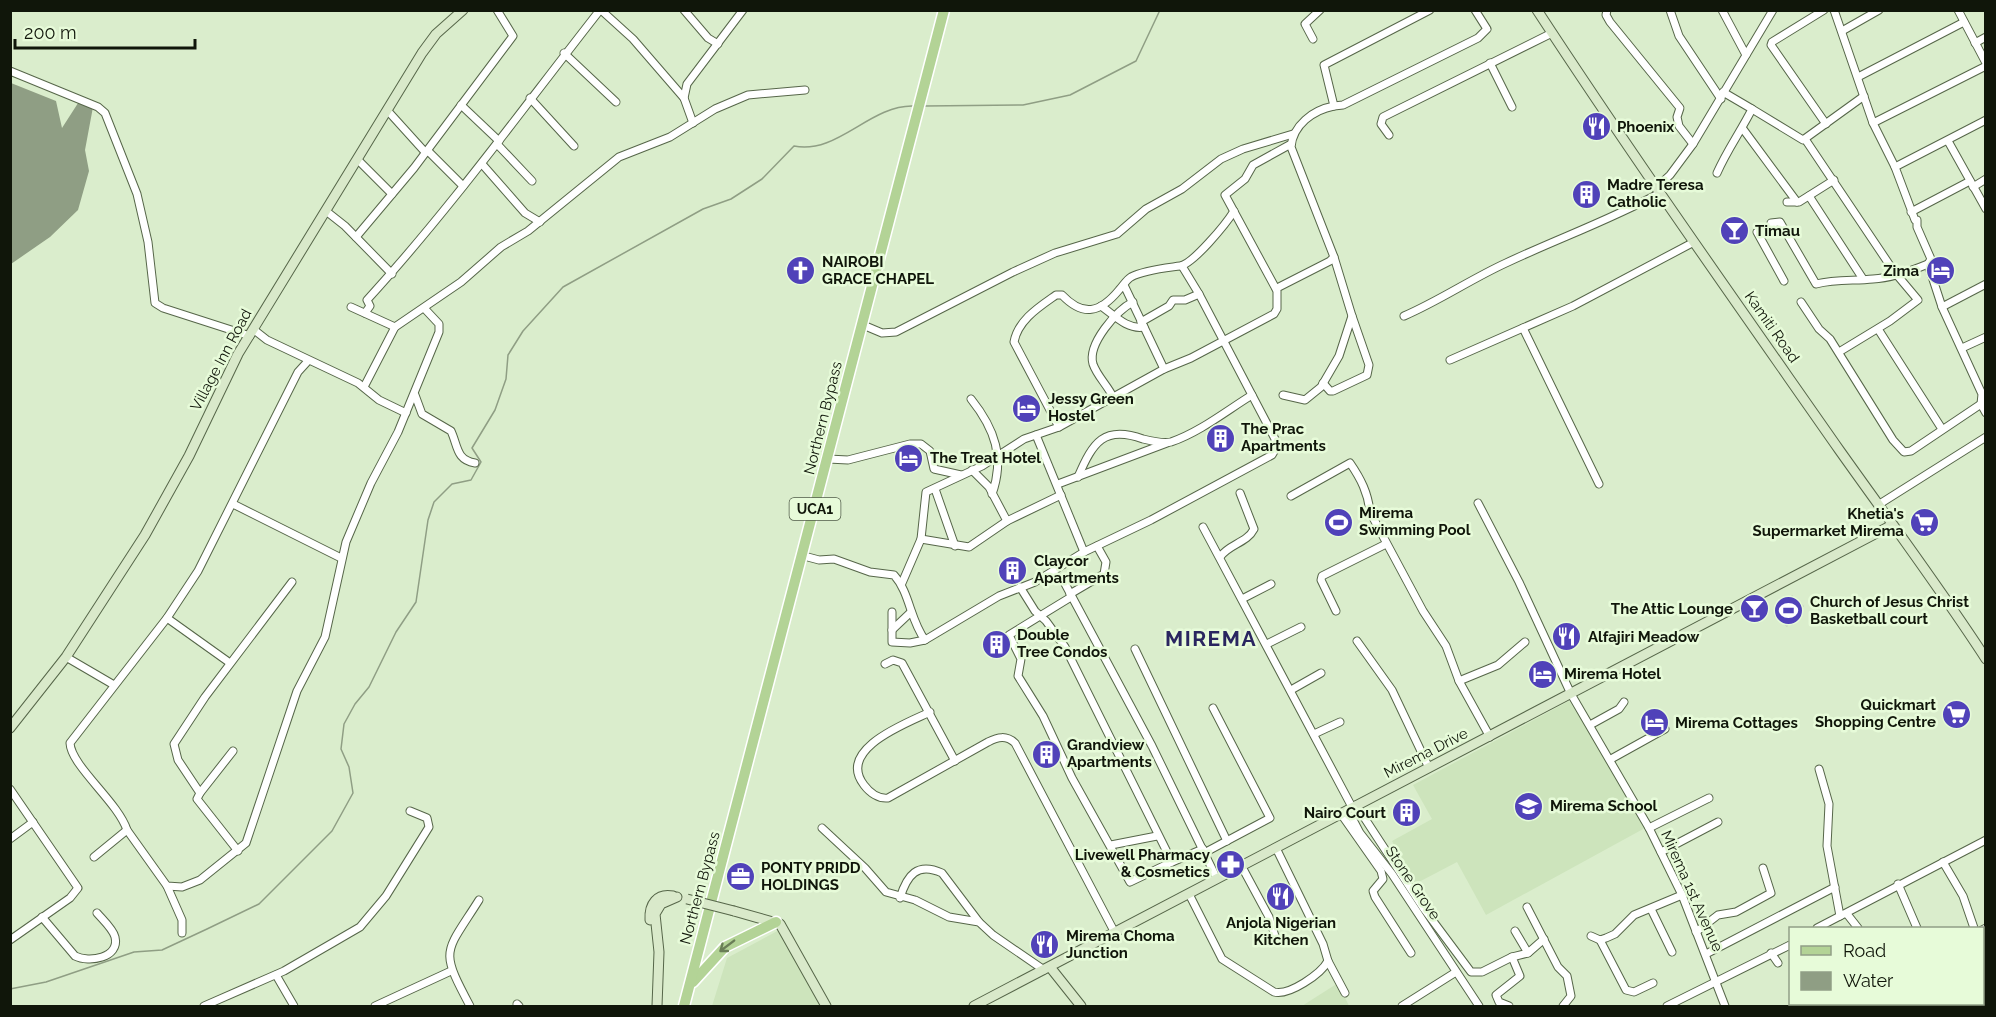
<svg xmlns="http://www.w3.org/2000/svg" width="1996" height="1017" font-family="Raleway,sans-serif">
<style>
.built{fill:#cde4bc}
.green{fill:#c8d4bf}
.water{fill:#8f9e84}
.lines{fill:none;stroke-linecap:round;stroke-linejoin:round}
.stream{stroke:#8f9e84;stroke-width:1.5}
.street-casing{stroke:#566649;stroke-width:9}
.secondary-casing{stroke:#566649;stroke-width:11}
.primary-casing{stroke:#fff;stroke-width:13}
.street{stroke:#fff;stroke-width:7}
.secondary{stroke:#d9e9ca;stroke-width:9}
.primary{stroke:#b3d396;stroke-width:10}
.secondary-bridge-casing{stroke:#566649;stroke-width:11;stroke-linecap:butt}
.secondary-bridge{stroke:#d9e9ca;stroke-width:9}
.oneway{stroke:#6a7e57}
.labels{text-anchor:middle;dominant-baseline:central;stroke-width:5;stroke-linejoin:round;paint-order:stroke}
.shield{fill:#e7fbd9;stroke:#505b48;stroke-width:1.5}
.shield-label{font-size:14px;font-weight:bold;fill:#10160a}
.poi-label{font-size:15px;font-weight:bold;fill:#10160a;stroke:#e7fbd9;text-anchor:start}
.street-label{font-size:15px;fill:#10160a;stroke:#e7fbd9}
.district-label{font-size:21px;font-weight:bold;letter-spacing:1.5px;fill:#2a2660;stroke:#e7fbd9}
</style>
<rect width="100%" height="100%" fill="#daedcc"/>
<g class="built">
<path d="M1569,701l38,58 38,69 -159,87 -29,-53 -42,22 -23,-43 40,-22 -19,-34z"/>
<path d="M781,929l40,77h-109l15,-48z"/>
<path d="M1338,983l11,23h-47z"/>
</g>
<path class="green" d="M1792,595l12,11 -17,21 -13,-11z"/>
<path class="water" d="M11,83l45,18 6,27 18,-28 13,7 -8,43 4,21 -11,39 -28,27 -39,27z"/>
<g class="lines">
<g class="stream">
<path d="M925,106l98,-1 47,-10 66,-34 24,-51"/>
<path d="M10,989l36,-7 88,-30 28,-2 45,-21 52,-25 73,-73 21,-38 -4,-26 -8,-18 3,-25 11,-20 14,-17 27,-55 20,-30 12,-82 6,-18 18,-18 19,-4 10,-18 -9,-14 23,-38 11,-31 2,-24 15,-24 40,-44 140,-78 28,-10 31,-20 32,-33c43,9 76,-41 119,-40"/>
</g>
<defs>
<g id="street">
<path d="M601,10l32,29 51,59"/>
<path d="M684,10l24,28 10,6"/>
<path d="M1607,10l-1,5 4,7 70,86 -3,9 2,9 14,18"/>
<path d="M1670,10l9,26 42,63"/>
<path d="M1722,10l24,45"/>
<path d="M1824,10l-52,32 -1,3 55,79"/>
<path d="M1834,10l39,113 22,44 20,53h2v7l14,32 -3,5 14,43 40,87 -1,10 5,9"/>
<path d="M1958,10l28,53"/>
<path d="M1842,31l37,-21"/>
<path d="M1313,39l-8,-15 15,-14"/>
<path d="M1975,43l11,-6"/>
<path d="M564,53l52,49"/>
<path d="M1490,63l22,44"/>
<path d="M10,71l88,36 7,6 32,81 11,48 7,61 8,5 87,28"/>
<path d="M1858,77l106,-55"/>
<path d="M530,98l44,48"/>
<path d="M461,105l38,36"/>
<path d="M1334,106l9,-1 135,-67 9,-9 -12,-19"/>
<path d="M1752,109l51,31 61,-44"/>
<path d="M387,110l38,42h4l34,34"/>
<path d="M693,123l-9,-25 3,-14 56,-74"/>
<path d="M1873,123l113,-57"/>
<path d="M1743,129l54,73"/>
<path d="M1389,135l-8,-11 2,-7 169,-84"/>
<path d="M1805,139l88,131"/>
<path d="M1948,141l38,68"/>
<path d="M497,144l35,37"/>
<path d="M357,159l35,35"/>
<path d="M482,164l43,49 15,9"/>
<path d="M1895,167l91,-47"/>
<path d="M1717,173c10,-23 24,-42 35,-64l-29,-17"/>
<path d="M1657,187l13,-12 23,-31 80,-134"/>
<path d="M1973,187l13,-8"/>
<path d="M1809,196l54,83"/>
<path d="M1787,202h12l35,-22"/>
<path d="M326,211l19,15 47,48"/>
<path d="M1911,212l59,-31"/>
<path d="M1771,223l9,-1 36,62c20,-5 38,-3 57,-5 19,-1 38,-8 55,-15"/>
<path d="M1757,232l27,49"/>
<path d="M356,237l58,-69 99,-132 -16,-26"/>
<path d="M1124,285l40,84"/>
<path d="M1276,289l-51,-94 20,-16 8,-14 38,-21"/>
<path d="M1801,302l18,27 11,10 63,101 11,12 7,-1 70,-47"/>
<path d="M1101,306c13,9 26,24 43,21"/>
<path d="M351,307l44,20"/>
<path d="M1942,307l44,-23"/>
<path d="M365,313l5,-7 -3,-6c84,-92 156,-192 233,-290"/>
<path d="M1404,316c35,-15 67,-37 102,-53 51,-24 104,-43 154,-70"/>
<path d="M1141,322l28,-16 4,-6h12l14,-6"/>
<path d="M863,325l19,8 14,-1 117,-60 42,-19 62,-19 29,-25 36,-20 39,-30 22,-10 50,-15"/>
<path d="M1523,328l76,156"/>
<path d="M253,329l14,11 91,43 21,17 27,13"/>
<path d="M1878,329l64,100"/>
<path d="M1962,348l24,-11"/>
<path d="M1839,352l51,-31 28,-21 -21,-25"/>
<path d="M1450,360l123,-54 121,-64"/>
<path d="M308,361l-10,11 -100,199 -31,47 -97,125c1,23 48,59 57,87l40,56 15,1 18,-7 46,-37 51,-152 28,-54 21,-95 25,-59 27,-51 41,-100v-8l-15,-16"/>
<path d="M1323,383l7,8h3l34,-16 2,-10 -17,-49"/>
<path d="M364,387l31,-60 66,-45 40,-35 27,-16 91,-74 51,-20 45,-28 33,-14 57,-5"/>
<path d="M415,395l7,19 29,17c7,15 5,29 24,32"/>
<path d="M1283,395l22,5 16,-13 18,-31 13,-40 -18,-59"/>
<path d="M1113,397c-5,-11 -16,-21 -20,-33 -6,-20 24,-54 40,-62"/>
<path d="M971,399c24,30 34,59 21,95"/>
<path d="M1059,427l-45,-85c4,-22 25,-35 42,-47h6c21,22 38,18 57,-5 4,-4 7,-10 12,-13 13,-7 35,-9 49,-11 13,-2 46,-42 54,-55"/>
<path d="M1036,435l48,117"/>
<path d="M828,459l20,1 62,-16h11l9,7 4,18 27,6"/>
<path d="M972,470l17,17 18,34 54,-26"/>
<path d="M1078,477c15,-35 26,-52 65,-38 8,2 20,5 28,3 29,-10 55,-31 81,-47"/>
<path d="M1058,484l109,-41"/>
<path d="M935,489l20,57"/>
<path d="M1291,496l59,-33c11,16 18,30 20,49l53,99 23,35 13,35 31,56"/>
<path d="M1478,503l41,79 52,112 78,134 33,67 43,111"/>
<path d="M233,504l108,54"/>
<path d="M1878,505l108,-68"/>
<path d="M1203,527l149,280"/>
<path d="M921,539l48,8 38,-26"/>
<path d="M804,556l15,4 15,-1 36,13 24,3c16,18 16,45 31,65l74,-44 36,-14 49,-30 67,-32 121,-65 3,-5v-11l-76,-145 -17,-28"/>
<path d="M1220,557c9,-13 27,-14 34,-28l-14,-36"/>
<path d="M1052,573l11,7 89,166 65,133"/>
<path d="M902,583l19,-44 5,-47 56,-26 42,-27 35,-12 105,-58 27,-11 83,-44 3,-5v-21l53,-27 4,-4 -43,-110c2,-22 22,-37 43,-41l-10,-41 106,-55"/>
<path d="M1020,587l15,24 11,10 19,26 107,215 31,-13"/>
<path d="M1070,594l34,-20 2,-12 -9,-16"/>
<path d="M1071,597l-62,38 12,24 -3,17 25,40 29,62 58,104 42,-20"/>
<path d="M1242,599l29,-15"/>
<path d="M1336,611l-15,-31 1,-4 64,-32"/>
<path d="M892,612v30l18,1 15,-3"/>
<path d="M167,618l63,45"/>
<path d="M892,630l19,-18"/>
<path d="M1357,641l35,49 37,78"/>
<path d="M1267,644l34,-17"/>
<path d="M1135,649l92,192"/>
<path d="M66,657l48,28"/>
<path d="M885,664l8,-4 9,3 53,98"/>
<path d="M1459,681l39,-16 27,-23"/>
<path d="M1291,690l30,-17"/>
<path d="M930,712c-23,11 -94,37 -66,73 6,8 15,14 24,13l100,-56c10,-5 18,-7 27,1l100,190"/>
<path d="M1590,725l29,-16 5,-7"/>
<path d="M1314,734l26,-12"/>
<path d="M1611,759l54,-30"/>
<path d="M1819,769l10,35 -2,42 13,70"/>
<path d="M10,789l68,99 -8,10 -60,42"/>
<path d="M200,793l33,-42"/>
<path d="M1356,805l68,104 47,63h11l30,-15 16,-4 16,-14"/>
<path d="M1348,810l12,23 32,41 87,132"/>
<path d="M1341,814l40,57 2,8 -10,12 2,6 36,56"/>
<path d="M822,828l43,40 21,24 29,8 34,17 30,5 14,13 51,35"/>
<path d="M1649,828l60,-30"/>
<path d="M10,839l23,-17"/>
<path d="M1111,845l46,-9"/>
<path d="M238,851l-41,-52 3,-6 -22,-33 -4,-16 31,-47 87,-115"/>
<path d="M1661,852l57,-30"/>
<path d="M1204,853l66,-35 -57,-110"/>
<path d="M94,857l33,-27"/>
<path d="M1943,862l20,34 11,32"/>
<path d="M1242,867l27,50 6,19"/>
<path d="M1898,884l19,44"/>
<path d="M167,886l15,34v13"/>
<path d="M1189,894l33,65 52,33c15,4 47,-18 54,-31l-5,-17 -46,-94"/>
<path d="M900,898c7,-23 17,-36 42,-25l37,49"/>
<path d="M1527,907l31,60 9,9 4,20 -8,10"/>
<path d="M1651,909l21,43"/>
<path d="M1847,914l11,14"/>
<path d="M42,917l33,39c14,7 45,2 40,-19 -2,-8 -12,-17 -18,-24"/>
<path d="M1817,928l169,-88"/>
<path d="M1982,930l4,-2"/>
<path d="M1515,931l13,22"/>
<path d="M1696,932l22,-17 18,-3 35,-19 -8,-25"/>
<path d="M1591,936l9,4 6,-2 9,-4 19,-19 48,-20"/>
<path d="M1600,940l26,50 8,2 19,-9"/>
<path d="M1771,953l7,10"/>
<path d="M1706,954l129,-67"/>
<path d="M1328,961l17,32"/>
<path d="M276,975l18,31"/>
<path d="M517,1004l2,2"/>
<path d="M204,1006l80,-35 76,-44 26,-31 43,-69 -2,-9 -17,-7"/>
<path d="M375,1006l76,-35"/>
<path d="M470,1006c-31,-58 -25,-52 9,-106"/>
<path d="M1402,1006l54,-34"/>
<path d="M1509,1006l-10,-4 -3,-7 24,-19 -8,-19"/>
<path d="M1667,1006l123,-61"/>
<path d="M1840,1006l5,-2"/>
</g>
<g id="secondary">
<path d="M1537,10c98,150 201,295 303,441 49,69 100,137 146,208"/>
<path d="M10,728l56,-71 79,-122 44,-79 49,-102 184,-301 14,-19 27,-24"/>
<path d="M734,911l46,13 46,82"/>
<path d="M650,920c-1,-16 7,-27 23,-24"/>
<path d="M1050,967l31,39"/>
<path d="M1982,971l4,-2"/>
<path d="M657,1006l2,-54 -4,-38 6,-10 16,-7"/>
<path d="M974,1006l918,-481"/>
<path d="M1915,1006l6,-2"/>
</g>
<g id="primary">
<path d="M693,982l32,-35 51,-25"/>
<path d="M684,1006l260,-996"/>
</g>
</defs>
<use href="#street" class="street-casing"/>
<use href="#secondary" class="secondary-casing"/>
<use href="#primary" class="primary-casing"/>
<use href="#street" class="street"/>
<use href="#secondary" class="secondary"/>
<use href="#primary" class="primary"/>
<defs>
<path id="secondary-bridge" d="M687,899l47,12"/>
</defs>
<use href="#secondary-bridge" class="secondary-bridge-casing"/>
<use href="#secondary-bridge" class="secondary-bridge"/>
</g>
<defs><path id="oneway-shaft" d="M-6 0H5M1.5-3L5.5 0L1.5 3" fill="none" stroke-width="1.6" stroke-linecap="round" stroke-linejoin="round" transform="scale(1.5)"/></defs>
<use class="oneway" href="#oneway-shaft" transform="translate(727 946) rotate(143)"/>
<defs>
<symbol id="restaurant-disc" viewBox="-11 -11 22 22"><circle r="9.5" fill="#5042b9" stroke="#e7fbd9"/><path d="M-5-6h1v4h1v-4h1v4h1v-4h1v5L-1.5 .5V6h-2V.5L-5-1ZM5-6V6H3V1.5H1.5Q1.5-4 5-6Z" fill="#fff"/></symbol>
<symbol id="building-disc" viewBox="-11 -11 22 22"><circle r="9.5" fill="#5042b9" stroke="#e7fbd9"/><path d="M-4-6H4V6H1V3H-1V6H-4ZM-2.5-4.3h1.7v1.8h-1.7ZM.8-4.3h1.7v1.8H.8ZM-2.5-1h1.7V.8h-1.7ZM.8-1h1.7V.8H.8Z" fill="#fff"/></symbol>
<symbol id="bar-disc" viewBox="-11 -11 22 22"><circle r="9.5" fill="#5042b9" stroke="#e7fbd9"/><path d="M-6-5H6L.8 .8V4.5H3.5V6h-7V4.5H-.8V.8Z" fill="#fff"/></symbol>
<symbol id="church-disc" viewBox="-11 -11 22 22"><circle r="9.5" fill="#5042b9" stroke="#e7fbd9"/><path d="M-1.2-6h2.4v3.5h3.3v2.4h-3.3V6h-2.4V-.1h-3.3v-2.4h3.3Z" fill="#fff"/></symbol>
<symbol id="hotel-disc" viewBox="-11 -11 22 22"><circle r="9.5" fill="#5042b9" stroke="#e7fbd9"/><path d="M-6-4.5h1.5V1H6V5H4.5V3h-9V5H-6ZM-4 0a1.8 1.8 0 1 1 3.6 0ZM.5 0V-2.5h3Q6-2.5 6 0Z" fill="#fff"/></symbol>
<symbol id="stadium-disc" viewBox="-11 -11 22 22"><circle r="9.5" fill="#5042b9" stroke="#e7fbd9"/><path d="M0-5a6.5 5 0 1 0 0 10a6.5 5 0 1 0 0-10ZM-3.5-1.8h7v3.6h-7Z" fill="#fff"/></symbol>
<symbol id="supermarket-disc" viewBox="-11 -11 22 22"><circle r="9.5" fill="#5042b9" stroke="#e7fbd9"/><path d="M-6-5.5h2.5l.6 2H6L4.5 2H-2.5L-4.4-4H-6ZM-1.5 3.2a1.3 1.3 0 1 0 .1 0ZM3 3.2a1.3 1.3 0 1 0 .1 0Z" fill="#fff"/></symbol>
<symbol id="school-disc" viewBox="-11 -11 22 22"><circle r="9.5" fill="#5042b9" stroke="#e7fbd9"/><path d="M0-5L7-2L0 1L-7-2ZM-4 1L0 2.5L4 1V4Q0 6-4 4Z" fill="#fff"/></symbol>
<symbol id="pharmacy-disc" viewBox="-11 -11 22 22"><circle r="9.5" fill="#5042b9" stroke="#e7fbd9"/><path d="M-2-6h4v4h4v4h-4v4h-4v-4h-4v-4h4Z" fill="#fff"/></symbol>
<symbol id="office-disc" viewBox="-11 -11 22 22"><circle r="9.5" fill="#5042b9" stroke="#e7fbd9"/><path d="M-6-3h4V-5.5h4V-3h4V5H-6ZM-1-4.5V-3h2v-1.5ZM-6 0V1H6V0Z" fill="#fff"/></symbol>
</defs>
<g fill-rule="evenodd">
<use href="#restaurant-disc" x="1580" y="110" width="33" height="33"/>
<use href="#building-disc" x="1570" y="178" width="33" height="33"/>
<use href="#bar-disc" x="1718" y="214" width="33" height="33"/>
<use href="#church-disc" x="784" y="254" width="33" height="33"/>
<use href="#hotel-disc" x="1924" y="254" width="33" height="33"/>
<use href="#hotel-disc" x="1010" y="392" width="33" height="33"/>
<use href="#building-disc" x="1204" y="422" width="33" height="33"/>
<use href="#hotel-disc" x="892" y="442" width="33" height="33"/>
<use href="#stadium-disc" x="1322" y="506" width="33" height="33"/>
<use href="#supermarket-disc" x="1908" y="506" width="33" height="33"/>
<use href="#building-disc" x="996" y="554" width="33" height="33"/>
<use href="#bar-disc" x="1738" y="592" width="33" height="33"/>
<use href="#stadium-disc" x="1772" y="594" width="33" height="33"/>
<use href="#restaurant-disc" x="1550" y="620" width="33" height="33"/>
<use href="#building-disc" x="980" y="628" width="33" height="33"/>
<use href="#hotel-disc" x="1526" y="658" width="33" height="33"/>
<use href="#supermarket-disc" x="1940" y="698" width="33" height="33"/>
<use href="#hotel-disc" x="1638" y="706" width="33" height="33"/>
<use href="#building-disc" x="1030" y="738" width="33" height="33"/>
<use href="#school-disc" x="1512" y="790" width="33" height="33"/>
<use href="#building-disc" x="1390" y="796" width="33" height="33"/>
<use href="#pharmacy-disc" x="1214" y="848" width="33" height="33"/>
<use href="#office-disc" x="724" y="860" width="33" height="33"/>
<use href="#restaurant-disc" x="1264" y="880" width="33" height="33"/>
<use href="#restaurant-disc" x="1028" y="928" width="33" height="33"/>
</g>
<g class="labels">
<rect class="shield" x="789.5" y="498" width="51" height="22" rx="4.5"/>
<g class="shield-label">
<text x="815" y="509">UCA1</text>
</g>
<g class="poi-label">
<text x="1617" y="127">Phoenix</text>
<text x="1607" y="185">Madre Teresa<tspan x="1607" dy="17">Catholic</tspan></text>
<text x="1755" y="231">Timau</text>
<text x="822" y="262">NAIROBI<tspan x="822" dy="17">GRACE CHAPEL</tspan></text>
<text x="1919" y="271" text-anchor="end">Zima</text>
<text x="1048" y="399">Jessy Green<tspan x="1048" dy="17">Hostel</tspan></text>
<text x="1241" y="429">The Prac<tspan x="1241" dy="17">Apartments</tspan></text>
<text x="930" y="458">The Treat Hotel</text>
<text x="1359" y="513">Mirema<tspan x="1359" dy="17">Swimming Pool</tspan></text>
<text x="1904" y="514" text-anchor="end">Khetia's<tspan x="1904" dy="17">Supermarket Mirema</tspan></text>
<text x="1034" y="561">Claycor<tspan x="1034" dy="17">Apartments</tspan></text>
<text x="1810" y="602">Church of Jesus Christ<tspan x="1810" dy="17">Basketball court</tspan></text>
<text x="1733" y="609" text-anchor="end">The Attic Lounge</text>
<text x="1017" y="635">Double<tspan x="1017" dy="17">Tree Condos</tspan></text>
<text x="1588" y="637">Alfajiri Meadow</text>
<text x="1564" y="674">Mirema Hotel</text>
<text x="1936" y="705" text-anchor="end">Quickmart<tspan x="1936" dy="17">Shopping Centre</tspan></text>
<text x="1675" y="723">Mirema Cottages</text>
<text x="1067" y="745">Grandview<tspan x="1067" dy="17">Apartments</tspan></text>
<text x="1550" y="806">Mirema School</text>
<text x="1386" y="813" text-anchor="end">Nairo Court</text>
<text x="1210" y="855" text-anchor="end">Livewell Pharmacy<tspan x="1210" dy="17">&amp; Cosmetics</tspan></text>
<text x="761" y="868">PONTY PRIDD<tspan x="761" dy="17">HOLDINGS</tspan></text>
<text x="1281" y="923" text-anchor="middle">Anjola Nigerian<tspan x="1281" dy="17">Kitchen</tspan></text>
<text x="1066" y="936">Mirema Choma<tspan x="1066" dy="17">Junction</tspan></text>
</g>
<g class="street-label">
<text transform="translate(1772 327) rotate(55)">Kamiti Road</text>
<text transform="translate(221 360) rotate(-62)">Village Inn Road</text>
<text transform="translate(823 418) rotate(-76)">Northern Bypass</text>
<text transform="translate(1426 753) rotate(-27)">Mirema Drive</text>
<text transform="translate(1413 883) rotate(56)">Stone Grove</text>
<text transform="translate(700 888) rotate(-75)">Northern Bypass</text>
<text transform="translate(1692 891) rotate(66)">Mirema 1st Avenue</text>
</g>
<g class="district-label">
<text x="1211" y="638">MIREMA</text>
</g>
</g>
<rect width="1996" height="1017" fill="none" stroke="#10160a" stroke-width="24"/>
<rect x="1789" y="927" width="195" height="78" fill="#e7fbd9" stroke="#919f86" stroke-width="1.5"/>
<rect x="1801" y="946" width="30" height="9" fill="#b3d396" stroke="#919f86" stroke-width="1.5"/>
<text x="1843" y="957" font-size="18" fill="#10160a">Road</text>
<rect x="1801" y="972" width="30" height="18" fill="#8f9e84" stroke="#919f86" stroke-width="1.5"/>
<text x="1843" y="987" font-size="18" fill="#10160a">Water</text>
<path d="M15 39v9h180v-9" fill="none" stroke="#10160a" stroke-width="3"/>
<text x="24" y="39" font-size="18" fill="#10160a" stroke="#e7fbd9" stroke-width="4.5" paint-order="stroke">200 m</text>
</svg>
